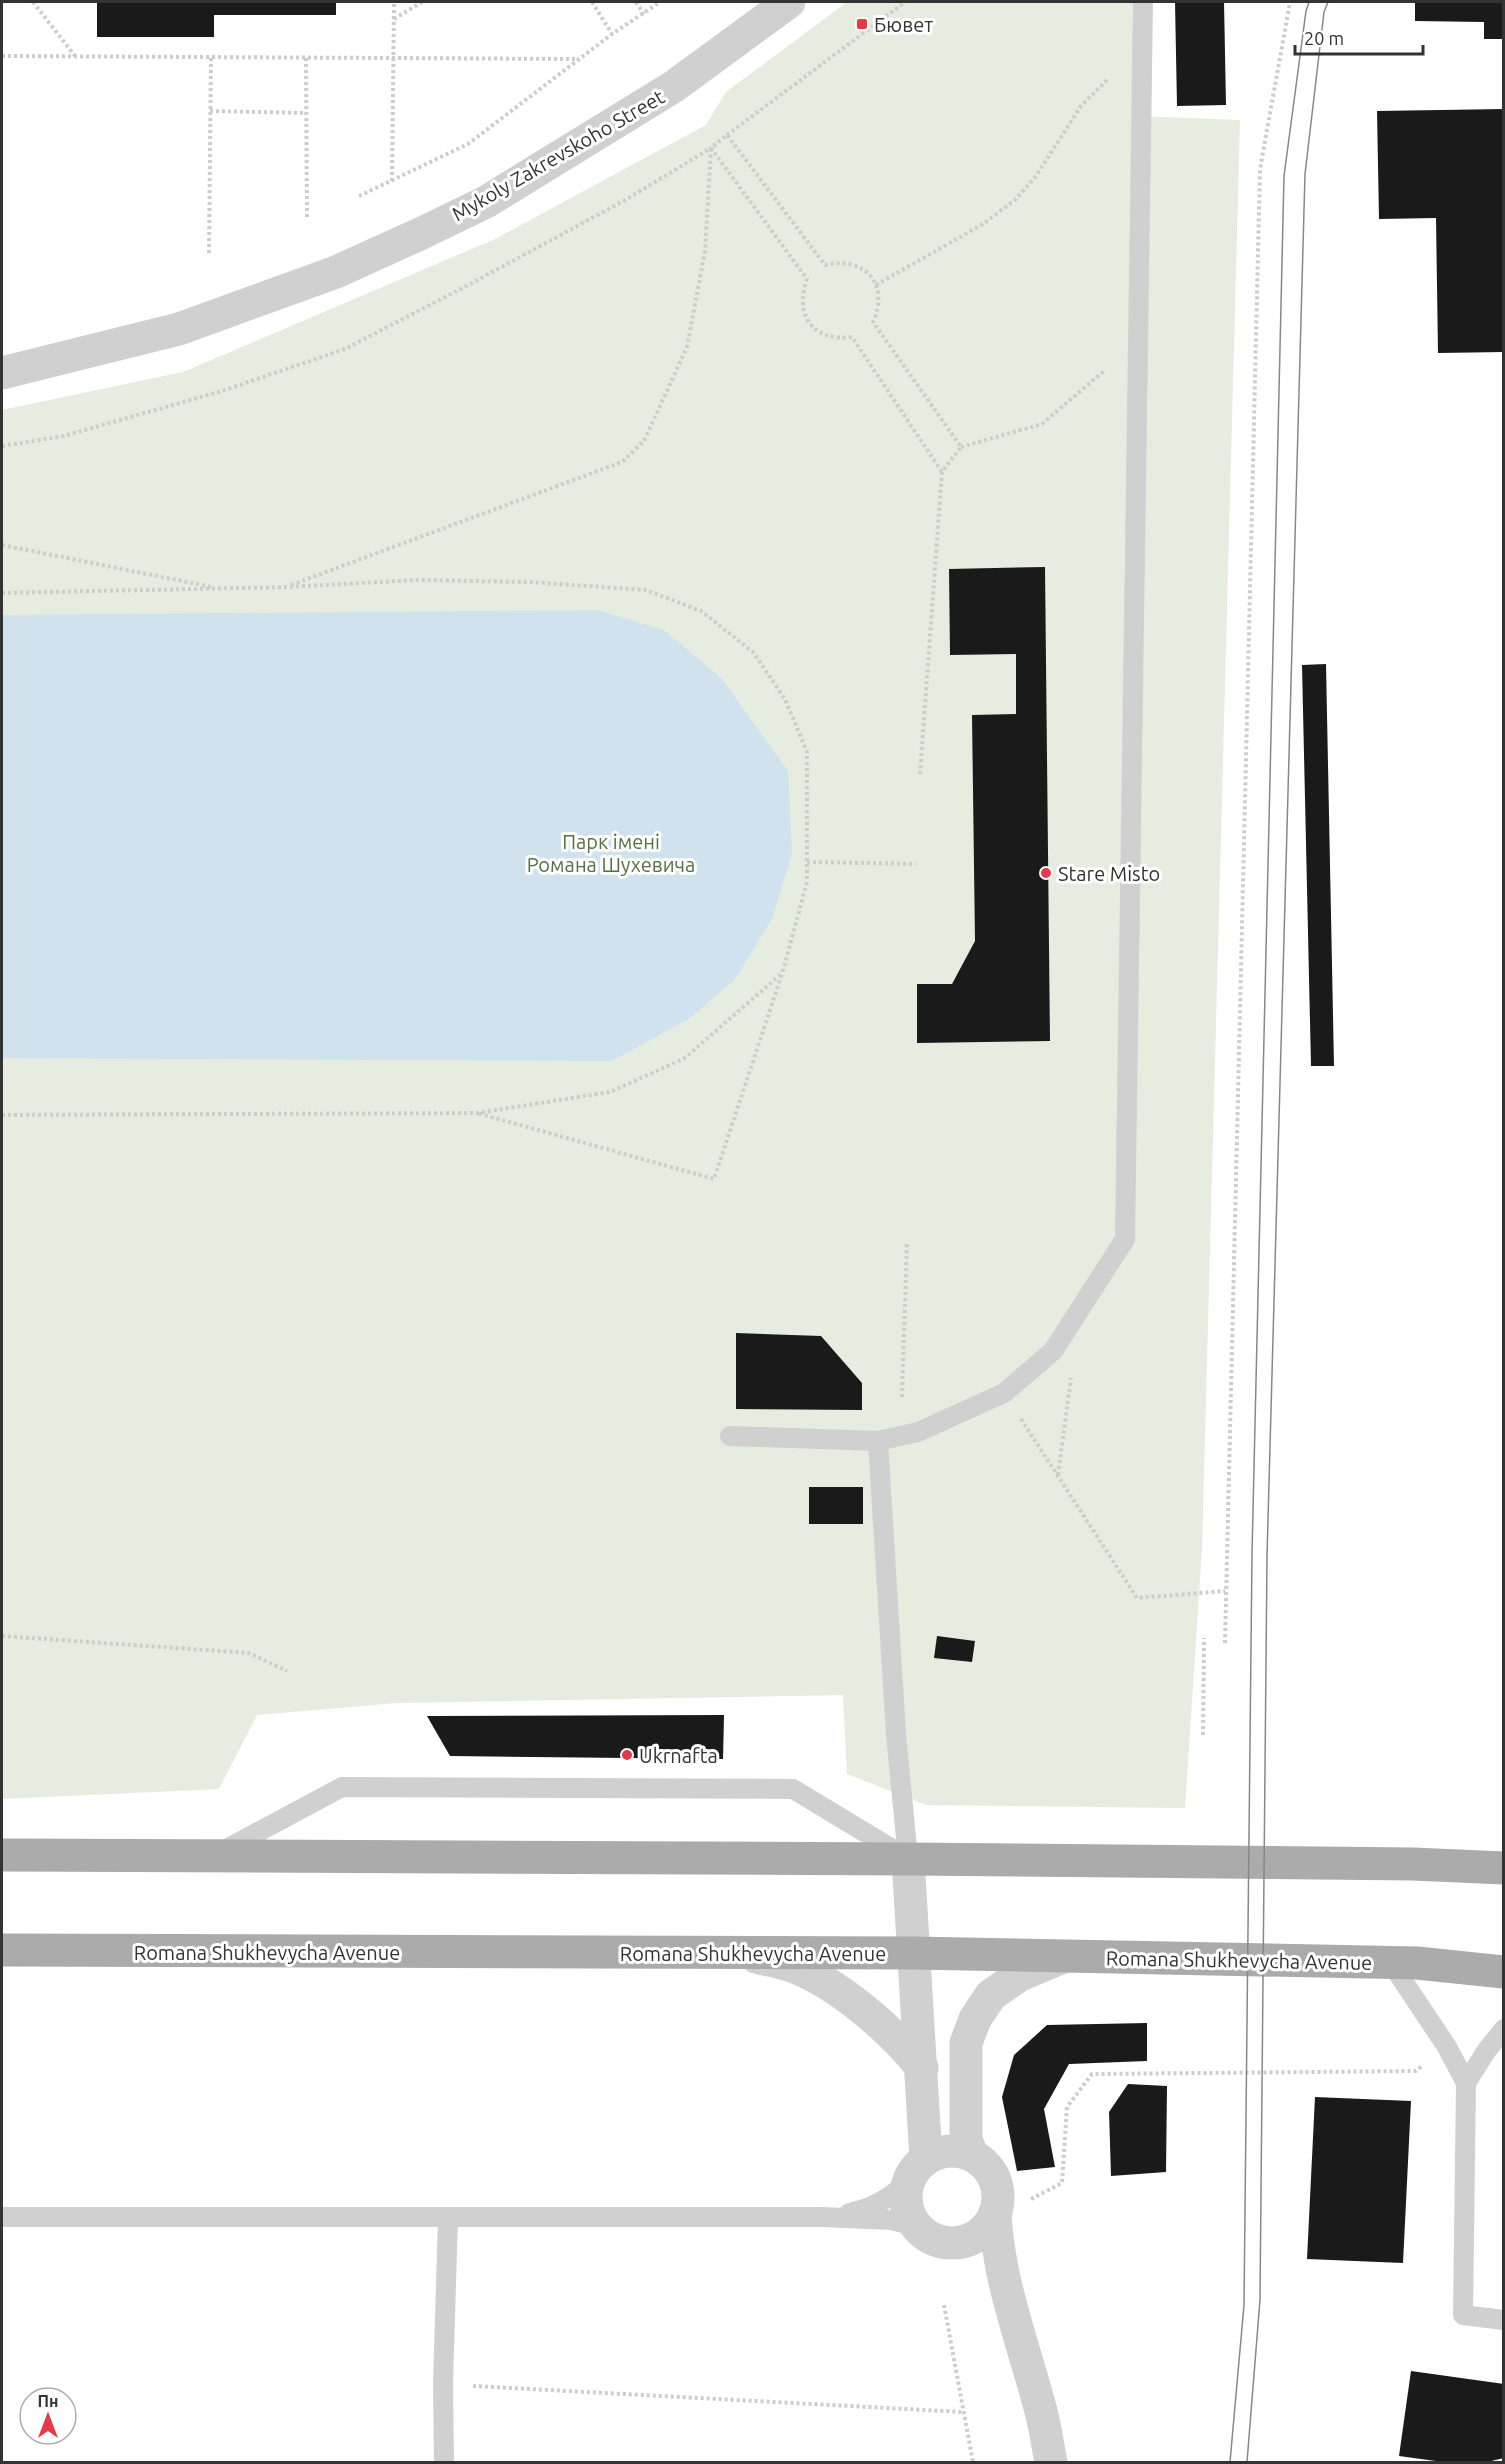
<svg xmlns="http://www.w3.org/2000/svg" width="1505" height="2464" font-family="Ubuntu,sans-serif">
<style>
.green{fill:#e6ecdf}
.water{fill:#cfe2ee}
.building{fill:#1a1a1a}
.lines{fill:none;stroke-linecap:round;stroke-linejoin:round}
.path{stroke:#cdcdcd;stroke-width:4;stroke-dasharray:3 3;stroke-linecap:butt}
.service{stroke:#d0d0d0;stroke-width:20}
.tertiary{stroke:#d0d0d0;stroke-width:33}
.primary{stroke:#ababab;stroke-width:33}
.tram{stroke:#888;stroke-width:1.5}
.poi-dot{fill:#e63946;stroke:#fff;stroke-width:2}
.labels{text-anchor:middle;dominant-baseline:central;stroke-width:6;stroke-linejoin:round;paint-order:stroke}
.poi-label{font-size:20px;fill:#333;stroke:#fff;text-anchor:start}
.street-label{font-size:20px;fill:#333;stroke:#fff}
.park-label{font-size:20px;fill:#56703f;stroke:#fff}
</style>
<rect width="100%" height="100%" fill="#fff"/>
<path class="green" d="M847,2h287l-1,114 107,4 -38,1429 -17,259 -259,-3 -79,-31 -4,-79 -447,8 -139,12 -38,74 -217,10v-1389l181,-38 312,-133 211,-114 20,-33z"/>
<path class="water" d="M597,610l67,20 58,49 66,92 4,83 -20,65 -37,60 -45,39 -78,43 -610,-3v-443z"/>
<g class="building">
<path d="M97,2h239v13h-122v22h-117z"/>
<path d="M1175,2h49l2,103 -49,1z"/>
<path d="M1415,2h89v37h-20v-17l-69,-1z"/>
<path d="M1504,109v243l-66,1 -2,-135 -57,1 -2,-108z"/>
<path d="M1045,567l5,474 -133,2v-59h35l23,-43 -3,-226 44,-1v-60l-66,1 -1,-86z"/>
<path d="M1326,664l8,402h-23l-9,-401z"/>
<path d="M736,1333l85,3 41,47v27l-126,-1z"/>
<rect x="809" y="1487" width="54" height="37"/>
<path d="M937,1636l38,5 -3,21 -38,-4z"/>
<path d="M724,1715l-1,44 -273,-3 -23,-40z"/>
<path d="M1147,2023v38l-78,3 -25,45 11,58 -38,4 -15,-74 12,-42 33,-30z"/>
<path d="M1128,2084l39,2 -1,86 -55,4 -2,-64z"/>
<path d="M1315,2097l96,4 -8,162 -96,-4z"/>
<path d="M1411,2371l93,13v74l-17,4h-44l-44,-6z"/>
</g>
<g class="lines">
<g class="path">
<path d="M33,2l42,54"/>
<path d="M592,2l20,32"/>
<path d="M636,2l8,12"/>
<path d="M394,19l28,-17"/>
<path d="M2,56l577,3"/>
<path d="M306,58l1,160"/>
<path d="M210,111l96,2"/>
<path d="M727,135l178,-133"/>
<path d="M392,181l2,-179"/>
<path d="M359,196l109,-52 144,-110 48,-32"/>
<path d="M209,253l2,-196"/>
<path d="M876,285l107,-61 32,-24 21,-24 45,-70 27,-27"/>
<path d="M2,446l62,-10 158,-45 123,-42 129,-67 153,-83 84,-51"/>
<path d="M961,447l81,-23 63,-54"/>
<path d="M2,545l210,42"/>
<path d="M291,585l331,-123 22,-21 43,-94 18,-96 6,-103"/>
<path d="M2,593l286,-6 129,-7 112,2 117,8 55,21 52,41 32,47 22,53v130l-25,92 -68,205 -237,-66"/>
<path d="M920,774l22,-302 19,-25 -88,-125c17,-38 -8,-66 -48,-57l-98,-130 -16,13 96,131c-13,35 5,63 45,58l90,135"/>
<path d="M807,862l109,2"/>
<path d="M2,1115l475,-2 133,-21 75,-34 96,-84"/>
<path d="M902,1397l5,-155"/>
<path d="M1021,1419l116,179 88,-7"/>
<path d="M1058,1475l13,-97"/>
<path d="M2,1636l247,17 38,18"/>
<path d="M1225,1643l35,-1474 30,-167"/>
<path d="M1203,1735l1,-97"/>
<path d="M1031,2199l31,-16 5,-76 25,-33 324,-3 6,-5"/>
<path d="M944,2305l29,157"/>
<path d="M473,2386l490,26"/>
</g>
<g class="service">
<path d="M730,1436l148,5 40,-9 86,-39 49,-42 72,-112 18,-1237"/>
<path d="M878,1441l18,293 12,125"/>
<path d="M221,1852l121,-65 451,2 111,67"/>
<path d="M1391,1963l56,84 19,36 -3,232 41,5"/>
<path d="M1466,2083l21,-33 17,-21"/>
<path d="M849,2213c23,-4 40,-15 58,-30"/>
<path d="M2,2217h820l69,3 25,6"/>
<path d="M444,2462l-1,-78 5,-166"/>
</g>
<g class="tertiary">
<path d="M2,373l177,-44 157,-57 86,-39 64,-31 187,-115 116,-85"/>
<path d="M908,1859l18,300"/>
<path d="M756,1957c11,3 24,5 36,9 46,17 100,64 130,102"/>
<circle cx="952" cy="2197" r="46"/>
<path d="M972,2155l-6,-15v-97l9,-24 16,-24 29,-20 43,-18"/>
<path d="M995,2213c3,66 27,127 44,191 6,19 8,39 12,58"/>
</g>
<g class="primary">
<path d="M2,1855l906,4 505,5 91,4"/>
<path d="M2,1950l911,3 504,10 87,9"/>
</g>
<g class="tram">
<path d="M1230,2462l14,-157 8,-751 32,-1378 22,-165 3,-9"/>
<path d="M1247,2462l13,-162 7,-744 38,-1382 19,-162 4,-10"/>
</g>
</g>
<g class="poi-dot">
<rect x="856" y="18" width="12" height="12" rx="3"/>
<circle cx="1046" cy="873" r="6"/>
<circle cx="627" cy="1755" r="6"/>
</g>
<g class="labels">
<g class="poi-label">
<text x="874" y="24">Бювет</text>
<text x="1058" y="873">Stare Misto</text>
<text x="639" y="1755">Ukrnafta</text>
</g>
<g class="street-label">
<text transform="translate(558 155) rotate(-30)">Mykoly Zakrevskoho Street</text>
<text x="267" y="1952">Romana Shukhevycha Avenue</text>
<text x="753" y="1953">Romana Shukhevycha Avenue</text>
<text transform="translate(1239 1960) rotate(1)">Romana Shukhevycha Avenue</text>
</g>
<g class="park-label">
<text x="611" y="841">Парк імені<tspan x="611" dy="23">Романа Шухевича</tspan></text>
</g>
</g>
<rect width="1505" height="2464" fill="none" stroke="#333333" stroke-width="6"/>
<g transform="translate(48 2416)"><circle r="28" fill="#ffffff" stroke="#adadad" stroke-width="1.5"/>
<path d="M0-4.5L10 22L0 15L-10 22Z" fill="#e63946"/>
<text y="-9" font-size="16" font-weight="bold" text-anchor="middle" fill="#333333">Пн</text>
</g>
<path d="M1295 45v9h128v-9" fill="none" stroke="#333333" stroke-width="3"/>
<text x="1304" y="45" font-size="18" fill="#333333" stroke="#ffffff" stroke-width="4.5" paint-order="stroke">20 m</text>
</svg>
